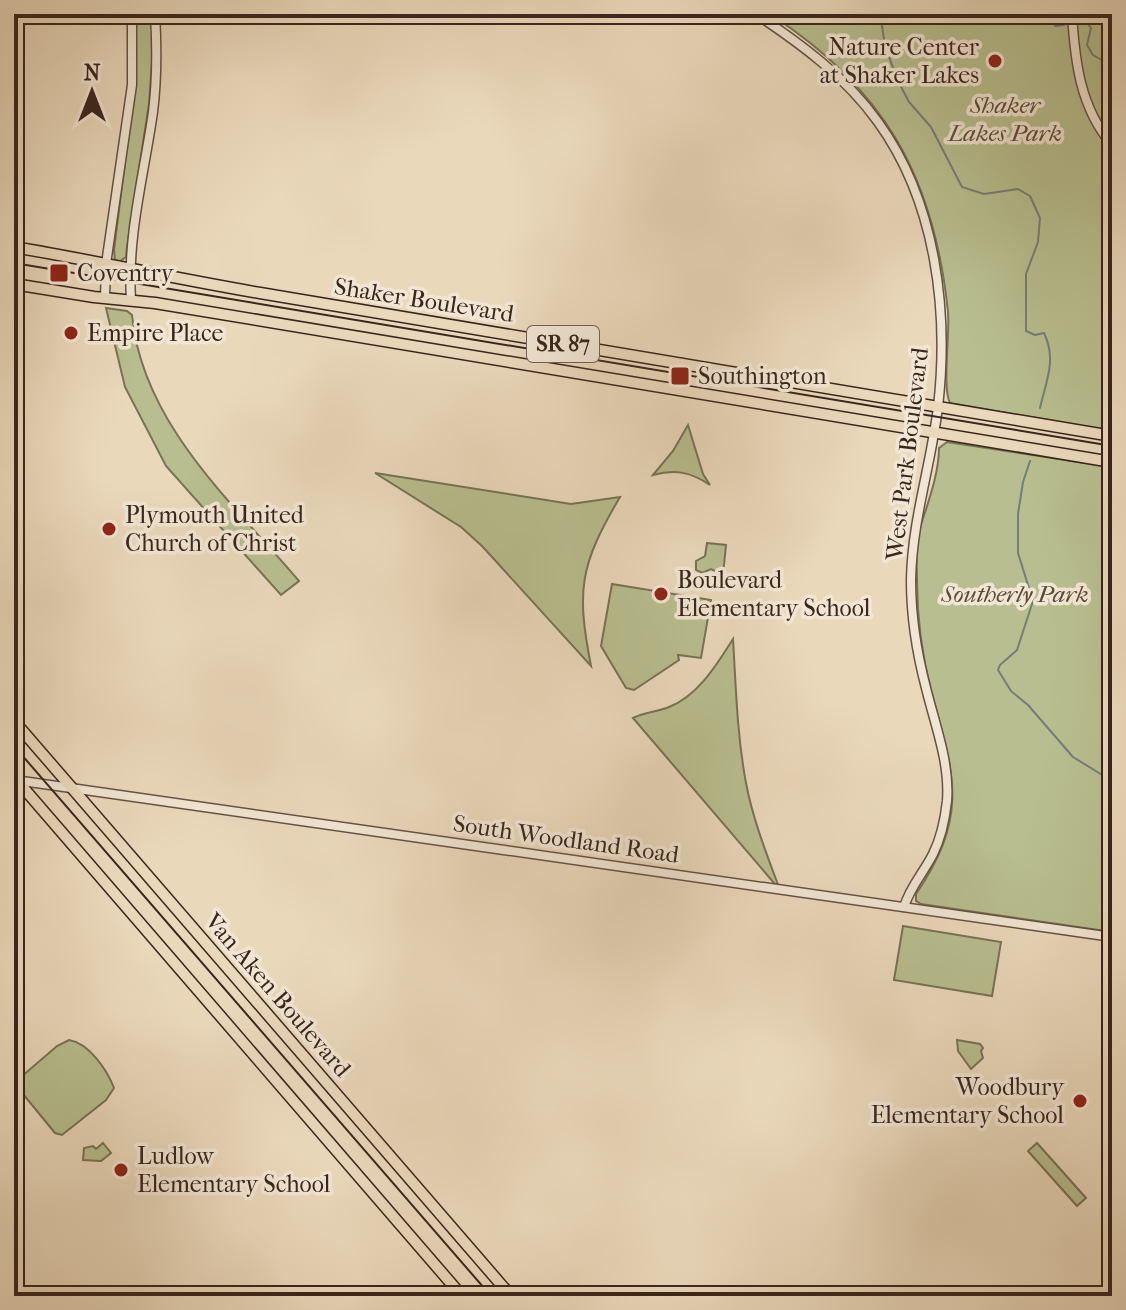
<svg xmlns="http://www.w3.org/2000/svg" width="1126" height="1310" font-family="'IM FELL French Canon',serif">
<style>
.green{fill:#b8be8f;stroke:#787256;stroke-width:2}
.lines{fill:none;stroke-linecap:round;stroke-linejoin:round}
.stream{stroke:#747e7b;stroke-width:2}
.minor-casing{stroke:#655244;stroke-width:11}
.major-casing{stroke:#39261d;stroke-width:13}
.minor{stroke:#f1e6d3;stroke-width:8}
.major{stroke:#ead8bb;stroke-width:10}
.tram{stroke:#39261d;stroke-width:2}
.poi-dot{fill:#8f2418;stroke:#f1e6d3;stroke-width:3}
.labels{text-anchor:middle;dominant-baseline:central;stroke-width:7;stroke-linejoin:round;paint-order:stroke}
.shield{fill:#f1e6d3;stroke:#706054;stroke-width:2}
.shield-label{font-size:22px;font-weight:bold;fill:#39261d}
.poi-label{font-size:24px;fill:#39261d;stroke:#f1e6d3;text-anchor:start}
.park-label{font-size:24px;font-style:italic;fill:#594c3a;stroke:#f1e6d3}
.street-label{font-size:24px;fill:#39261d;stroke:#f1e6d3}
</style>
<rect width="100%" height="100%" fill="#ead8bb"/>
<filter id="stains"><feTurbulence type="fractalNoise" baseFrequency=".0025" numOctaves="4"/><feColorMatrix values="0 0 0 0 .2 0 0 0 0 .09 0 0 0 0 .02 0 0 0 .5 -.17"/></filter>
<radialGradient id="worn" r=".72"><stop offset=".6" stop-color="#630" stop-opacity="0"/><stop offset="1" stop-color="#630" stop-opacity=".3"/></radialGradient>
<g class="green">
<path d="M136,14h16l1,34 -4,56 -22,143 -1,10 -7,5 -4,-1 -1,-11 22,-176z"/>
<path d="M770,14h342v417l-162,-28c-8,-15 0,-70 -2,-91 -14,-136 -64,-224 -178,-298z"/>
<path d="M106,308l21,3 5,4c10,108 100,187 167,266l-18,14 -115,-129 -41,-79z"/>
<path d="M688,425l15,49 7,11c-19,-13 -35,-16 -57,-10l20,-24z"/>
<path d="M947,442l165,25v465l-191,-28 -5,-3v-7c54,-80 38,-118 15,-204 -9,-35 -14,-74 -14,-110 0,-15 -2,-34 2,-49 8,-26 20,-56 20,-83z"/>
<path d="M375,473l196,31 49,-7c-40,68 -44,92 -29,169l-109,-120 -21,-19z"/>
<path d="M707,543l19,2 -3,30 -12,-6 -9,4 -6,-3v-9l9,-5z"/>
<path d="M612,584l99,16 -10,58 -23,-3 1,5 -45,30 -8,-2 -25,-42z"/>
<path d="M733,639c3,49 4,96 13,144 7,37 21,72 34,107l-147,-172c12,-6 24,-6 36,-11 29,-11 48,-43 64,-68z"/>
<path d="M903,926l98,16 -9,54 -98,-16z"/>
<path d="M69,1040c20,3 38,30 45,48l-8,12 -44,35 -7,-2 -41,-50 43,-37z"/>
<path d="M957,1040l23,4 3,4 -2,3 2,7 -12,11 -13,-18z"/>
<path d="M103,1143l8,10 -10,8 -18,-1 1,-12 9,-2 3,3z"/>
<path d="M1037,1143l49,55 -9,8 -49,-55z"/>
</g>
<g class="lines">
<g class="stream">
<path d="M859,14l5,3 17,2 4,27 13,35 11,21 22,25 31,60 22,7 34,-5 12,7 10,22 -2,24 -12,32v57l9,4 9,-2c13,27 2,48 -4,75"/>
<path d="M1052,14l3,12 9,-1"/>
<path d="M1083,24h5l3,4 -4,17 6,10 19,11"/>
<path d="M1030,461l-7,21 -5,32v39l15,48 -16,49 -17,15 -2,5 13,21 17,14 45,52 39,24"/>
</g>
<defs>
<g id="minor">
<path d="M756,14c45,30 90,63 122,108 58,80 71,189 60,285 -7,58 -26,114 -27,173 0,36 6,74 15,108 9,37 24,75 21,113 -2,18 -6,37 -14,53 -9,18 -23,33 -29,53"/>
<path d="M1072,14c3,48 8,93 40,131"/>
<path d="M105,298l1,-34 26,-179v-71"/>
<path d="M131,300c-4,-64 13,-125 22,-188 4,-32 4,-65 2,-98"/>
<path d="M15,780l1097,157"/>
</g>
<g id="major">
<path d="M14,247c82,14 164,32 246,46l852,143"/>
<path d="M14,284l80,13 61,6 957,159"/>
<path d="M14,721l497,575"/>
<path d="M14,777l448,519"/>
</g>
</defs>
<use href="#minor" class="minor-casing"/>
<use href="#major" class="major-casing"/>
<use href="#minor" class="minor"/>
<use href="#major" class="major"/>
<g class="tram">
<path d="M14,263l1098,183"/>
<path d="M14,746l477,550"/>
</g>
</g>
<g class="poi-dot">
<circle cx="995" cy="61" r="8"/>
<rect x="49" y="263" width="20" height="20" rx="4"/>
<circle cx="71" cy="333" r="8"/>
<rect x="670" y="366" width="20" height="20" rx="4"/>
<circle cx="109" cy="529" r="8"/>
<circle cx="661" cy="594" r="8"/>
<circle cx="1080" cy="1101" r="8"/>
<circle cx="121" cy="1170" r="8"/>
</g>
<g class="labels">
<rect class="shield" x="527" y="326" width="72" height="36" rx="6"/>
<g class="shield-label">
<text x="563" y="344">SR 87</text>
</g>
<g class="poi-label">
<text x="979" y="47" text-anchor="end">Nature Center<tspan x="979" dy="28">at Shaker Lakes</tspan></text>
<text x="77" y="273">Coventry</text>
<text x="87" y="333">Empire Place</text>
<text x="698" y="376">Southington</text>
<text x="125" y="515">Plymouth United<tspan x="125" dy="28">Church of Christ</tspan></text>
<text x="677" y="580">Boulevard<tspan x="677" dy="28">Elementary School</tspan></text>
<text x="1064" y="1087" text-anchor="end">Woodbury<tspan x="1064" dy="28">Elementary School</tspan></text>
<text x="137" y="1156">Ludlow<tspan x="137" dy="28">Elementary School</tspan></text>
</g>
<g class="park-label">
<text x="1005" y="105">Shaker<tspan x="1005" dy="28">Lakes Park</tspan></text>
<text x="1015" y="594">Southerly Park</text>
</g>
<g class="street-label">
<text transform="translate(424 300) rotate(9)">Shaker Boulevard</text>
<text transform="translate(907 454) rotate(-83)">West Park Boulevard</text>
<text transform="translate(566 839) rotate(8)">South Woodland Road</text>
<text transform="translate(278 995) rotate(49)">Van Aken Boulevard</text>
</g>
</g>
<rect width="1126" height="1310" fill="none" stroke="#ead8bb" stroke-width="48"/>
<rect x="16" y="16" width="1094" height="1278" fill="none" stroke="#39261d" stroke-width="4"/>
<rect x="24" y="24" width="1078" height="1262" fill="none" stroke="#39261d" stroke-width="2"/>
<g transform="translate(92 92)" stroke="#f1e6d3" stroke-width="6" paint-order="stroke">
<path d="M0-6L14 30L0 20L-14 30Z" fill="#39261d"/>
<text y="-12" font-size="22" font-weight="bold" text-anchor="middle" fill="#39261d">N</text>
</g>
<rect width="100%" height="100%" filter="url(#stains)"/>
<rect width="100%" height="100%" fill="url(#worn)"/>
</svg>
